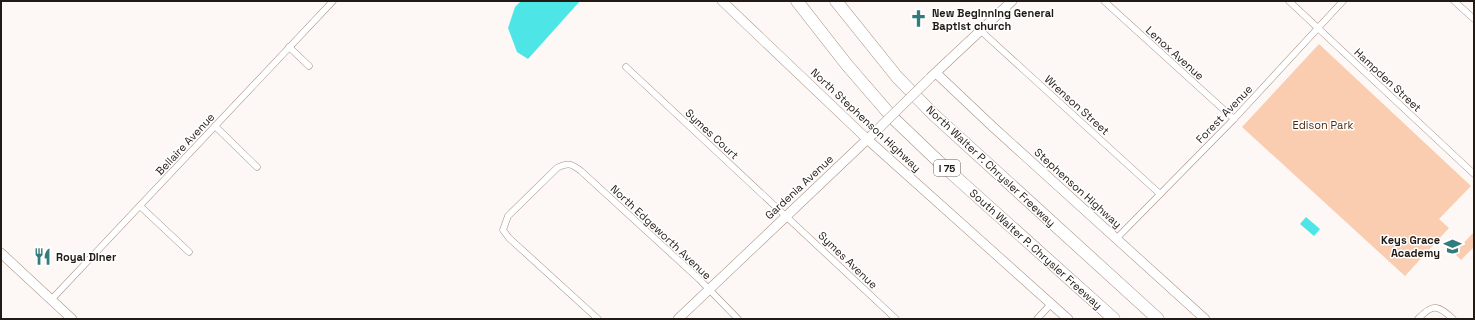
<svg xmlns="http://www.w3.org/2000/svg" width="1475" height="320" font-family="'Space Grotesk',sans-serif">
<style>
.green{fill:#fbcdb0}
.water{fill:#4de5e5}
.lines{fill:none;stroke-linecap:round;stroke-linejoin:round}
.street-casing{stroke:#a58f81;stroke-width:7}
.secondary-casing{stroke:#a58f81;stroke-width:10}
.highway-casing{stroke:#a58f81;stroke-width:13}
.street{stroke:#fff;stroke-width:6}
.secondary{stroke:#fff;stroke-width:9}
.highway{stroke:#fff;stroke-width:12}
.secondary-bridge-casing{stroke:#a58f81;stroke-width:10;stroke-linecap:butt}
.secondary-bridge{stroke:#fff;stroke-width:9}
.labels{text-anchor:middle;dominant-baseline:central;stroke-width:3;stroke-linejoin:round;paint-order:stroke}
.shield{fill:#fff;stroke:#645f5a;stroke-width:1}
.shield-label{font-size:10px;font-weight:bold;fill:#221a14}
.poi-label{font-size:11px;font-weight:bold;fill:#221a14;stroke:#fff;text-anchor:start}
.street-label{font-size:11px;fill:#221a14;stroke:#fff}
.park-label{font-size:11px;fill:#4d2b12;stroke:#fff}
</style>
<rect width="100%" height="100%" fill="#fdf8f5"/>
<g class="green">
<path d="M1319,44l152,142 -32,33 10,9 -44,48 -163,-149z"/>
<path d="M1474,232v15l-13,13 -7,-7z"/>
</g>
<g class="water">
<path d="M521,1h59l-52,58 -11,-7 -9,-24 7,-21z"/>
<path d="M1306,217l14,12 -6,7 -14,-12z"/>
</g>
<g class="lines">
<defs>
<g id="street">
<path d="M1104,1l130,118"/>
<path d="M1289,1l185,173"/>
<path d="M1454,1l20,18"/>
<path d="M981,31l179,163"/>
<path d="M289,47l20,19"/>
<path d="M626,67l270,252"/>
<path d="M215,126l42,41"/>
<path d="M140,206l49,46"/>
<path d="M1116,239l118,-120 109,-118"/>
<path d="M51,300l282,-299"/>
<path d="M598,319l-89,-81 -6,-8 5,-14 49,-48c11,-6 15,-4 24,3l118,108 39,40"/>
<path d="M1037,319l14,-15"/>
<path d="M1418,319c15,-16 20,-14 35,0"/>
</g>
<g id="secondary">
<path d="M722,1l145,138 201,180"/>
<path d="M936,73l57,54 212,192"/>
<path d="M931,77l81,-76"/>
<path d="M1,253l71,66"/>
<path d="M678,319l198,-188"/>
</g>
<g id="highway">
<path d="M797,1l50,64 45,52 47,45 175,157"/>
<path d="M836,1l61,76 36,37 225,205"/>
</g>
</defs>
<use href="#street" class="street-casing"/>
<use href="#secondary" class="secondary-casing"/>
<use href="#highway" class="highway-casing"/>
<use href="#street" class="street"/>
<use href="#secondary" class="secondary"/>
<use href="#highway" class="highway"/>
<defs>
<path id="secondary-bridge" d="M876,131l53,-52"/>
</defs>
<use href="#secondary-bridge" class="secondary-bridge-casing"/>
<use href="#secondary-bridge" class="secondary-bridge"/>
</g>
<defs>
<symbol id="church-bare" viewBox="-9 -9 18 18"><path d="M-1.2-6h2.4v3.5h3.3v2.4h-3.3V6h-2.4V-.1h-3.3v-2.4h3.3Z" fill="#337c7c" stroke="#fff" stroke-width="2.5" paint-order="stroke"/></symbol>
<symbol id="school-bare" viewBox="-9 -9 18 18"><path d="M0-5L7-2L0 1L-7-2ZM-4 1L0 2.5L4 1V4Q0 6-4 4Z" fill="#337c7c" stroke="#fff" stroke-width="2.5" paint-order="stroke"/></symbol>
<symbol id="restaurant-bare" viewBox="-9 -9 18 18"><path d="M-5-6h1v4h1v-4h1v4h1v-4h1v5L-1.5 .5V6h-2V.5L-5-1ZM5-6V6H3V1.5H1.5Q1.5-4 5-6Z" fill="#337c7c" stroke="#fff" stroke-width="2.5" paint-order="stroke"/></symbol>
</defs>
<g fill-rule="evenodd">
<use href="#church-bare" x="906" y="6" width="25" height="25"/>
<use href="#school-bare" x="1440" y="234" width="25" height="25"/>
<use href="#restaurant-bare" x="30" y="244" width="25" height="25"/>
</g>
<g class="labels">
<rect class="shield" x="934" y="160" width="26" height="16" rx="3"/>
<g class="shield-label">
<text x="947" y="168">I 75</text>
</g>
<g class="poi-label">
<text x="932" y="13">New Beginning General<tspan x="932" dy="13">Baptist church</tspan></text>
<text x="1440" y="240" text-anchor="end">Keys Grace<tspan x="1440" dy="13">Academy</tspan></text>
<text x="56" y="257">Royal Diner</text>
</g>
<g class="street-label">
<text transform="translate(1175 53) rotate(42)">Lenox Avenue</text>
<text transform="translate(1388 80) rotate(43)">Hampden Street</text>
<text transform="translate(1077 105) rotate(42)">Wrenson Street</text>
<text transform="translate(1224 114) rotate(-46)">Forest Avenue</text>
<text transform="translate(866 120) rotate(43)">North Stephenson Highway</text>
<text transform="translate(712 134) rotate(43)">Symes Court</text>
<text transform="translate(185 144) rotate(-47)">Bellaire Avenue</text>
<text transform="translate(991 166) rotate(43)">North Walter P. Chrysler Freeway</text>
<text transform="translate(799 187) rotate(-43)">Gardenia Avenue</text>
<text transform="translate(1078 188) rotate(42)">Stephenson Highway</text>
<text transform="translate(661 232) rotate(43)">North Edgeworth Avenue</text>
<text transform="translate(1036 249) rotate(42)">South Walter P. Chrysler Freeway</text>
<text transform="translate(848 260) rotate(44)">Symes Avenue</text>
</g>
<g class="park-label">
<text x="1323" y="125">Edison Park</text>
</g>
</g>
<rect width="1475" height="320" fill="none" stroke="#221a14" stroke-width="4"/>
</svg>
